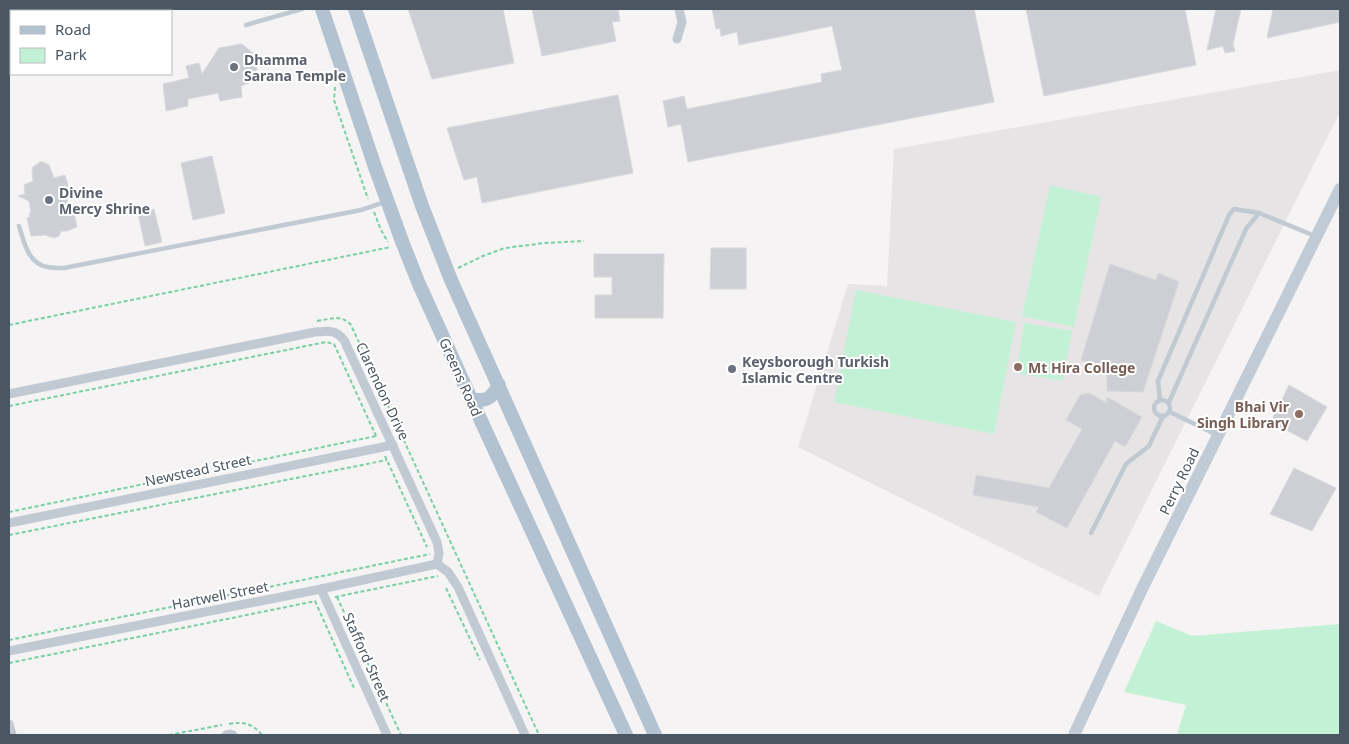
<svg xmlns="http://www.w3.org/2000/svg" width="1349" height="744" font-family="'Noto Sans',sans-serif">
<style>
.education{fill:#e6e4e5}
.green{fill:#c3f1d5}
.building{fill:#cdcfd5;stroke:#d7d9de}
.lines{fill:none;stroke-linecap:round;stroke-linejoin:round}
.path{stroke:#7ad0a6;stroke-width:2;stroke-dasharray:4 2.5;stroke-linecap:butt}
.service{stroke:#c1cad2;stroke-width:4.5}
.minor{stroke:#c1cad2;stroke-width:9}
.secondary{stroke:#c1cbd6;stroke-width:12}
.primary{stroke:#b3c2d1;stroke-width:14}
.worship-dot{fill:#6b7280;stroke:#fff;stroke-width:2}
.education-dot{fill:#8d6e63;stroke:#fff;stroke-width:2}
.labels{text-anchor:middle;dominant-baseline:central;stroke-width:4;stroke-linejoin:round;paint-order:stroke}
.worship-label{font-size:14px;font-weight:bold;fill:#5b616d;stroke:#fff;text-anchor:start}
.education-label{font-size:14px;font-weight:bold;fill:#785e54;stroke:#fff;text-anchor:start}
.street-label{font-size:14px;fill:#4a5661;stroke:#fff}
</style>
<rect width="100%" height="100%" fill="#f5f3f3"/>
<path class="education" d="M1340,70v42l-241,484 -301,-149 50,-163 39,2 7,-137z"/>
<g class="green">
<path d="M1050,185l51,12 -27,130 -52,-11z"/>
<path d="M856,290l160,32 -22,112 -160,-32z"/>
<path d="M1024,323l48,8 -9,50 -47,-8z"/>
<path d="M1156,621l36,15 148,-12v111h-163l9,-30 -62,-13z"/>
</g>
<g class="building">
<path d="M408,9h95l11,54 -82,16z"/>
<path d="M532,9h86l2,12 -8,1 4,19 -74,15z"/>
<path d="M712,9h262l20,93 -306,60 -7,-38 -13,3 -5,-26 21,-5 3,13 135,-27 -1,-8 21,-4 -10,-44 -93,19 -2,-13 -16,4 -1,-8 -4,1z"/>
<path d="M1026,9h159l11,56 -152,31z"/>
<path d="M1216,9h25l-8,35 2,7 -10,2 -2,-7 -16,4z"/>
<path d="M1273,9h67v13l-73,16z"/>
<path d="M242,44l11,9 4,16 -8,14 -8,3 1,11 -22,4 -2,-8 -30,6v7l-22,5 -3,-27 26,-6 -3,-12 13,-3 3,11 17,-26z"/>
<path d="M618,95l15,78 -151,30 -5,-26 -13,3 -17,-52z"/>
<path d="M212,156l13,57 -32,7 -12,-57z"/>
<path d="M40,162h3l6,3 5,13 11,-3 4,14 -1,4 -3,1 5,15 3,-1 4,19 -10,4h-6l-2,5 -5,2 -9,-3 -14,1 -4,-18 3,-1 -1,-4h2l-2,-12 -11,-5 7,-2 -1,-9 9,-4 -1,-10 1,-4z"/>
<path d="M154,209l8,33 -17,4 -7,-33z"/>
<path d="M711,248h35v41h-36z"/>
<path d="M594,254h70l-1,64h-68v-23h17v-18h-18z"/>
<path d="M1110,264l46,16 2,-7 21,9 -36,110 -36,-1v-22l-26,-9z"/>
<path d="M1289,385l38,22 -20,34 -36,-19z"/>
<path d="M1089,393l18,10v-6l35,20 -17,30 -10,-6 -48,87 -31,-16 3,-5 -66,-12 3,-20 73,13 33,-59 -16,-9 14,-25z"/>
<path d="M1294,468l42,20 -24,43 -42,-17z"/>
</g>
<g class="lines">
<g class="path">
<path d="M335,87l-1,13 34,99"/>
<path d="M374,212l7,18 7,12"/>
<path d="M458,268l25,-12 22,-8 40,-5 39,-2"/>
<path d="M317,321c14,-2 24,-7 34,4l188,410"/>
<path d="M9,325l382,-78"/>
<path d="M9,406l317,-64 8,2 43,94"/>
<path d="M385,456l42,91"/>
<path d="M9,512l367,-76"/>
<path d="M9,535l378,-75"/>
<path d="M446,588l34,72"/>
<path d="M335,597l103,-21"/>
<path d="M337,597l64,138"/>
<path d="M315,601l39,87"/>
<path d="M9,640l421,-86"/>
<path d="M9,663l307,-62"/>
<path d="M229,724c14,-3 24,0 33,11"/>
<path d="M169,735l53,-10"/>
</g>
<g class="service">
<path d="M246,25l56,-16"/>
<path d="M19,226c5,16 9,38 29,41 5,1 11,1 16,1l297,-58 24,-8"/>
<circle cx="1162" cy="408" r="8"/>
<path d="M1160,400l-2,-19 71,-166 5,-6 25,4"/>
<path d="M1169,402l77,-173 13,-16 56,23"/>
<path d="M1170,412l47,23"/>
<path d="M1091,533l35,-69 23,-18 14,-30"/>
</g>
<g class="minor">
<path d="M677,39l5,-17 -3,-13"/>
<path d="M9,394l306,-62c13,-1 20,-3 29,8l93,202 2,11 -2,11"/>
<path d="M9,523l384,-78"/>
<path d="M437,564l11,8 10,15 67,148"/>
<path d="M321,589l66,146"/>
<path d="M9,651l312,-62 116,-25"/>
<path d="M9,724l3,11"/>
<path d="M226,735l4,-1 3,1"/>
</g>
<path class="secondary" d="M1074,735l68,-146 198,-400"/>
<g class="primary">
<path d="M322,9l53,158 28,77 16,40 52,115 155,336"/>
<path d="M355,9l67,197 29,74 204,455"/>
<path d="M471,399c15,3 20,0 28,-14"/>
</g>
</g>
<g class="worship-dot">
<circle cx="234" cy="67" r="5"/>
<circle cx="49" cy="200" r="5"/>
<circle cx="732" cy="369" r="5"/>
</g>
<g class="education-dot">
<circle cx="1018" cy="367" r="5"/>
<circle cx="1299" cy="414" r="5"/>
</g>
<g class="labels">
<g class="worship-label">
<text x="244" y="59">Dhamma<tspan x="244" dy="16">Sarana Temple</tspan></text>
<text x="59" y="192">Divine<tspan x="59" dy="16">Mercy Shrine</tspan></text>
<text x="742" y="361">Keysborough Turkish<tspan x="742" dy="16">Islamic Centre</tspan></text>
</g>
<g class="education-label">
<text x="1028" y="367">Mt Hira College</text>
<text x="1289" y="406" text-anchor="end">Bhai Vir<tspan x="1289" dy="16">Singh Library</tspan></text>
</g>
<g class="street-label">
<text transform="translate(461 377) rotate(66)">Greens Road</text>
<text transform="translate(383 391) rotate(65)">Clarendon Drive</text>
<text transform="translate(198 470) rotate(-12)">Newstead Street</text>
<text transform="translate(1179 481) rotate(-64)">Perry Road</text>
<text transform="translate(220 595) rotate(-11)">Hartwell Street</text>
<text transform="translate(367 657) rotate(66)">Stafford Street</text>
</g>
</g>
<rect width="1349" height="744" fill="none" stroke="#4a5661" stroke-width="20"/>
<rect x="10" y="10" width="162" height="65" fill="#ffffff" stroke="#b7bbc0"/>
<rect x="20" y="26" width="25" height="8" fill="#b3c2d1" stroke="#b7bbc0"/>
<text x="55" y="35" font-size="15" fill="#4a5661">Road</text>
<rect x="20" y="48" width="25" height="15" fill="#c3f1d5" stroke="#b7bbc0"/>
<text x="55" y="60" font-size="15" fill="#4a5661">Park</text>
</svg>
